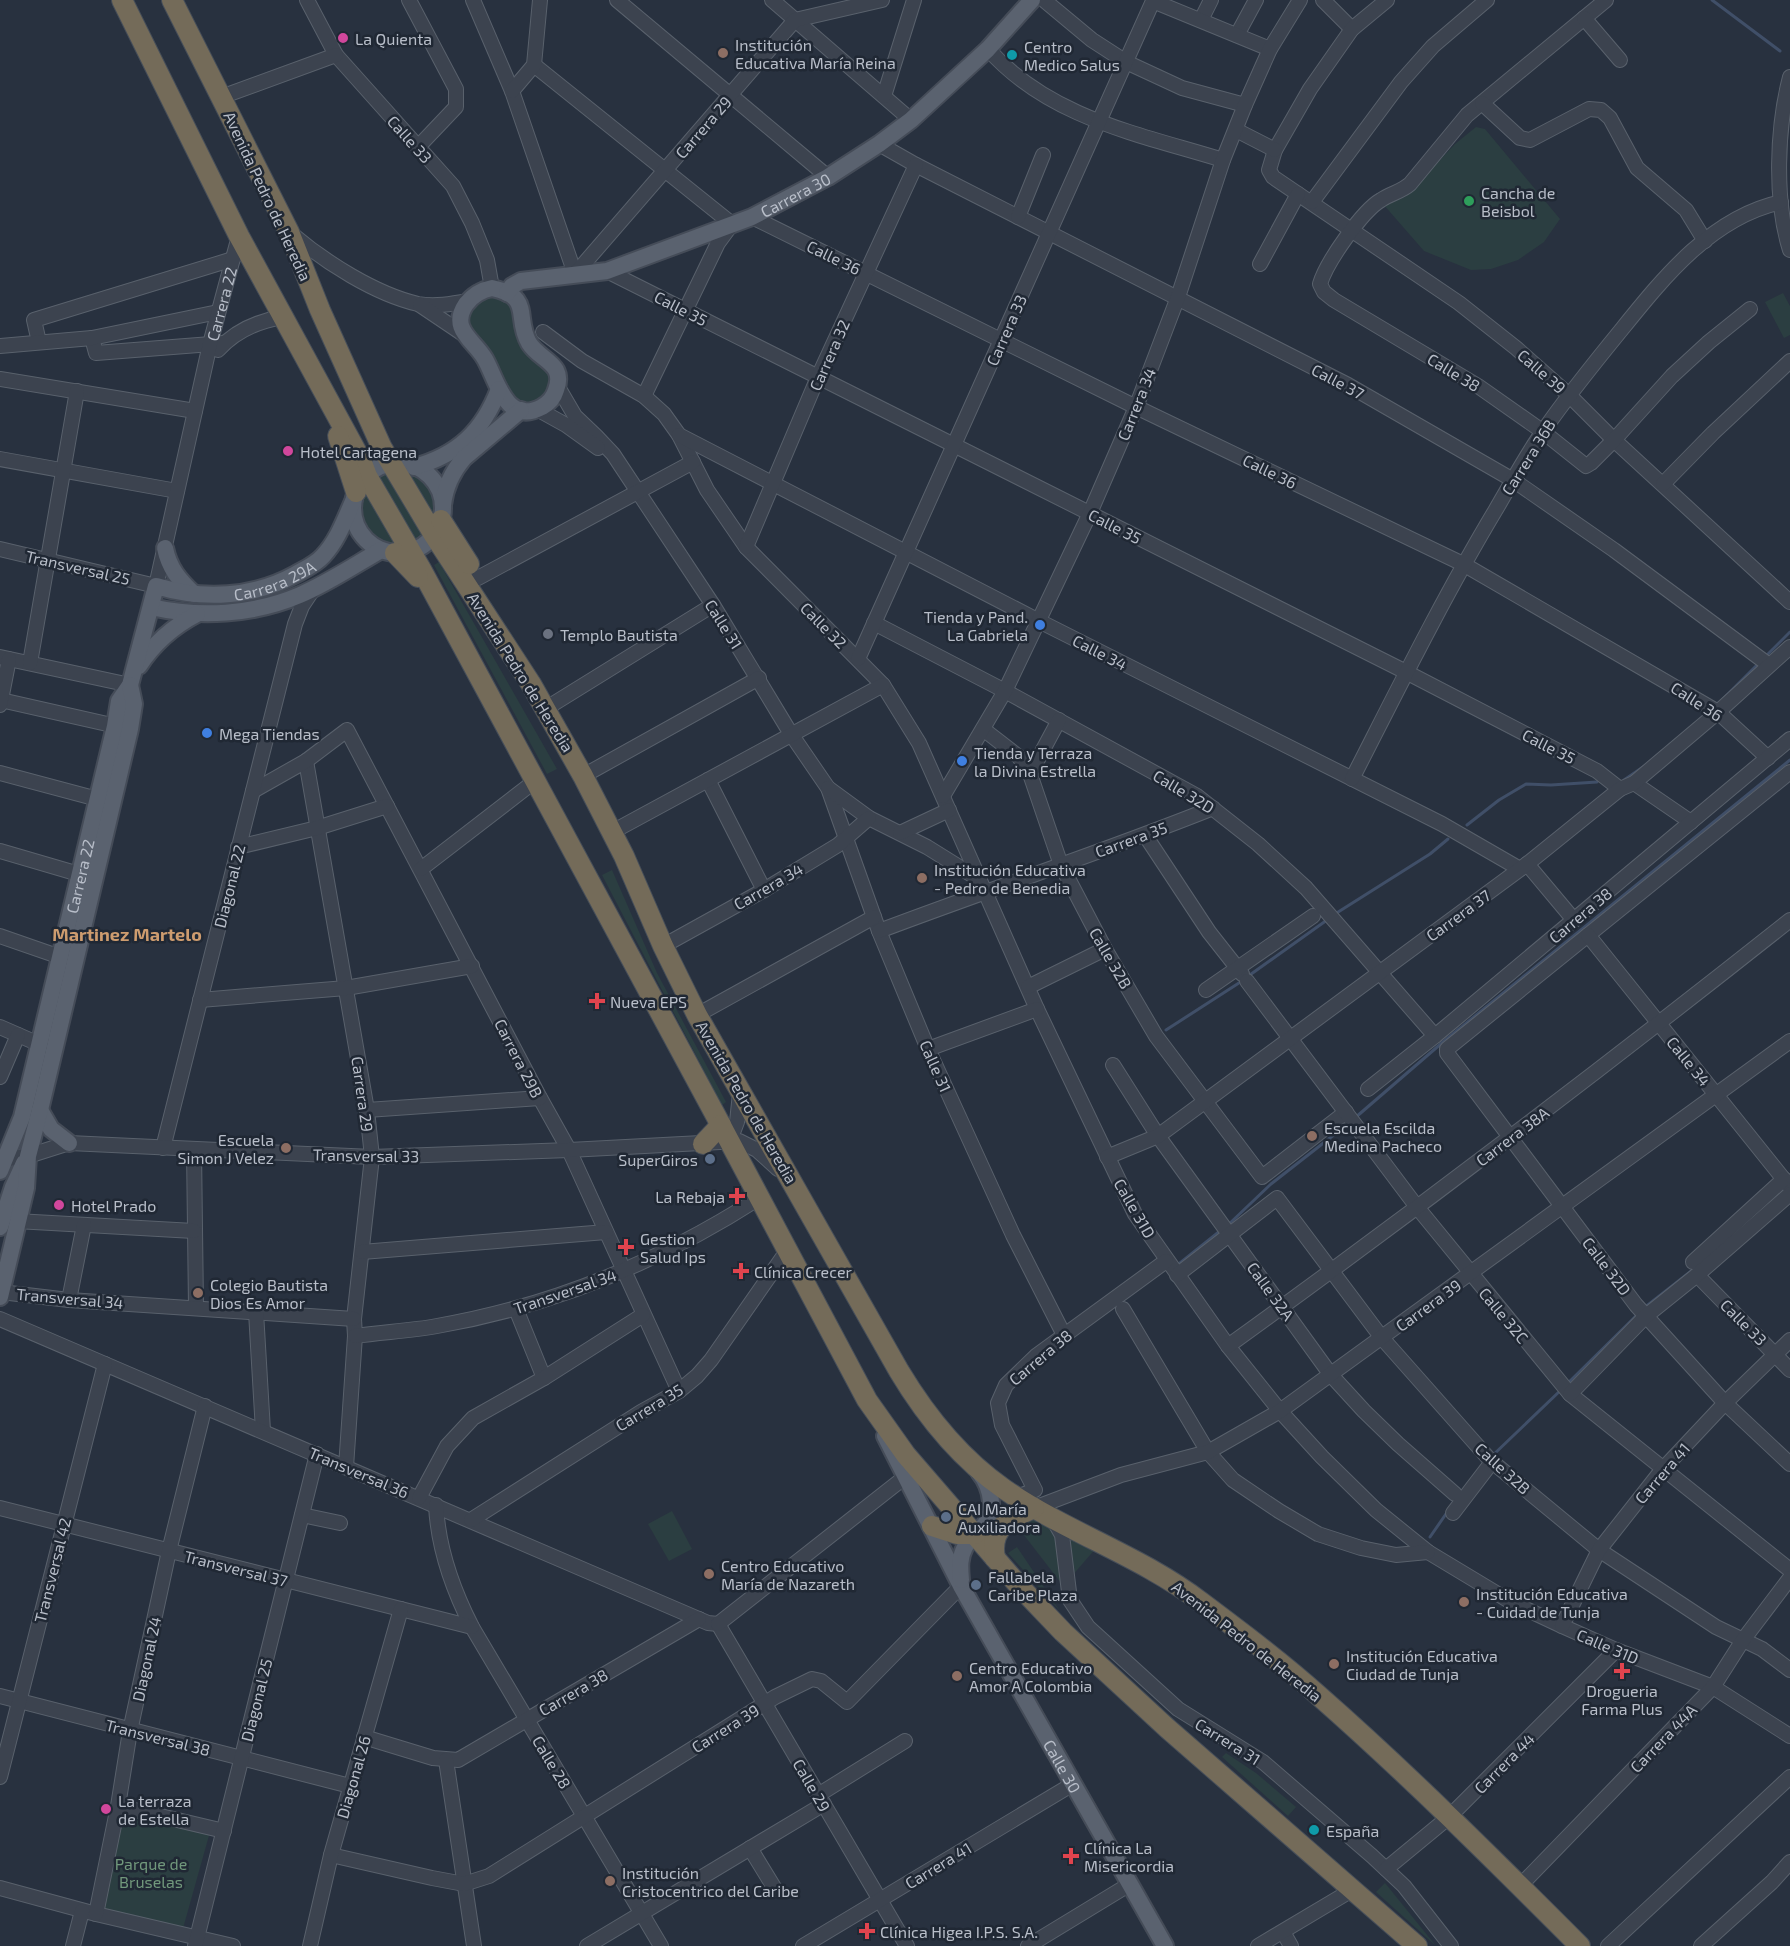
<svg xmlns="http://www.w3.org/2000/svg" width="1790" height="1946" font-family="'Exo 2',sans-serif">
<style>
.green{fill:#2b3e41}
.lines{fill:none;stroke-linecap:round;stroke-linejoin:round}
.stream{stroke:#404f68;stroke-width:3}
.minor-casing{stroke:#59616c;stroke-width:16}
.major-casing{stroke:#454c58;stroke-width:20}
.highway-casing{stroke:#464e59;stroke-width:22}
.minor{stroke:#3c434f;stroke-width:14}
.major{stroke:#5a626f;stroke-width:16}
.highway{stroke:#746b59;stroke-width:20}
.hotel-dot{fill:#d1479c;stroke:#202834;stroke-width:2}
.education-dot{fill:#8d6e63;stroke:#202834;stroke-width:2}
.culture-dot{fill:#0f9aa8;stroke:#202834;stroke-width:2}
.leisure-dot{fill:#2e9e5b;stroke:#202834;stroke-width:2}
.shop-dot{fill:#3f7fe0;stroke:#202834;stroke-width:2}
.worship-dot{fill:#6b7280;stroke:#202834;stroke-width:2}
.health-dot{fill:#e0444e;stroke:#202834;stroke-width:2}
.service-dot{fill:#5c6f8a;stroke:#202834;stroke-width:2}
.labels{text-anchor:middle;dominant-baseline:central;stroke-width:5;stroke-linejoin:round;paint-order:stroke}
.poi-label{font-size:16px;fill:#b8bec9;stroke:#202834;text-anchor:start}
.street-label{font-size:16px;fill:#b8bec9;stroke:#202834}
.park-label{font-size:16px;fill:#71987c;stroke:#202834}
.neighbourhood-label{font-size:18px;font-weight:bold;fill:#cd9c6f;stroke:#202834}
</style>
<rect width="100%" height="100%" fill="#28313f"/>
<g class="green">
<path d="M1476,127l9,2 75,90 -16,23 -26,18 -27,9 -20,1 -47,-19 -41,-47 22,-7 50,-53z"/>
<path d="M1783,293l7,13v29l-6,3 -19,-36z"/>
<path d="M488,296l13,1 10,8 37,67c5,27 -18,40 -38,23l-43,-69 4,-19z"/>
<circle cx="398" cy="508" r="37"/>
<path d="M439,562l118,207 -10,5 -113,-209z"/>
<path d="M612,870l45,103 69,129 -4,3 -120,-230z"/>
<path d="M672,1511l20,38 -23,12 -21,-37z"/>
<path d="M1032,1518l9,3 18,13 2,49 -44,-57z"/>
<path d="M1066,1533l31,14 -26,30z"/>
<path d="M1017,1547l43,64 -52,-58z"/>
<path d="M1226,1753l30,20 40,34 -8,9 -66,-59z"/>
<path d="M116,1811l94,21 -28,100 -84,-23z"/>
<path d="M1385,1883l51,63 -60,-54z"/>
</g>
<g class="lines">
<g class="stream">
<path d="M1712,0l68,51"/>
<path d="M1766,656l24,-24"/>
<path d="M1719,703l40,-40"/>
<path d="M1624,780l19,-13"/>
<path d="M1467,825l32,-25 27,-16 25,1 46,-3"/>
<path d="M1335,914l95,-60 18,-15"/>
<path d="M1247,977l80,-57"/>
<path d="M1166,1030l76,-49"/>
<path d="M1356,1117l87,-75 347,-282"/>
<path d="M1228,1225l43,-41 78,-61"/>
<path d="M1180,1263l40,-32"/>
<path d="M1644,1308l51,-40"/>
<path d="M1567,1384l72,-71"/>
<path d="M1491,1457l71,-68"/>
<path d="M1430,1537l18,-26"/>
</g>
<defs>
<g id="minor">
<path d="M307,0l29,55 117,131 19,37 15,37 5,28"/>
<path d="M409,0l47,89v18l-38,40"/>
<path d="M473,0l39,91 63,183"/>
<path d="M617,0l211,177"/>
<path d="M772,0l139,120"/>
<path d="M1044,0l48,40 34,22 56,26 63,17"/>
<path d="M1323,0l29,29"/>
<path d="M1387,0l-35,29 -42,60 -35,61 -6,20 4,7 186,126 57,45 53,47 45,45 176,162"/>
<path d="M1606,0l-139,115 -57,69c-9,8 -19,9 -29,16 -19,11 -55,63 -61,84l4,8 10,8 144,86 64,45 44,35 5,-3 23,-23 58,-64 37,-34 41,-33"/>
<path d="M1584,18l36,42"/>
<path d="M1201,20l10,-20"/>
<path d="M1237,35l19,-35"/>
<path d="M988,49c61,69 151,85 235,111"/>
<path d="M534,65l198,159 -14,19 -74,153"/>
<path d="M1790,77c-13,50 -16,123 0,173"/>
<path d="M512,91l22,-26 6,-65"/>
<path d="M884,96l30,-96"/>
<path d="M221,97l115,-42"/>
<path d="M1482,103l38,35 10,2 59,-31 12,1 9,8 27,50 49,42 19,31"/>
<path d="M1236,130l39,20"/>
<path d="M879,144l37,21 432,220 165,95 101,70 155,115"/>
<path d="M1312,202l89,-120 32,-36 54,-46"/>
<path d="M752,217l384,190 327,157 255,148 50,46"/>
<path d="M1018,217l25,-62"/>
<path d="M292,234c33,28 83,60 126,70 16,3 34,0 51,-3"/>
<path d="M1260,264l38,-70"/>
<path d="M607,271l799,401 191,99 23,18"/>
<path d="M575,274l220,-254 87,-20"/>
<path d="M420,305l46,31"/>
<path d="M543,332l39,29 62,35 20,18 15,21 28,55 39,57 137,138 36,58 118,266 98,205 93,132 52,65 42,46 54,53 52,42 83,50 51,24 54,24 97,37 77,49"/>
<path d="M92,338l4,15 128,-10"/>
<path d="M39,342l-5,-22 199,-61"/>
<path d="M0,346l92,-8 126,-26"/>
<path d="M218,350c18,-20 40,-29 65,-33"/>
<path d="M0,379l195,32"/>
<path d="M558,387l17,29 21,20 17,18 100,151 78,129 37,54 51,143 49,118 85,186 51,100"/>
<path d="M537,409l29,16 32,23"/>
<path d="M679,435l360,186 403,203 78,45"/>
<path d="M0,459l177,32"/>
<path d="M1663,484l50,-51 77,-72"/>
<path d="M746,547l72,-170 98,-212"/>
<path id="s1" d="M0,549l156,37 54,-242 29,-108"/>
<path d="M478,578l215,-116"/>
<path d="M874,623l131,68 192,105 61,48 48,44 129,148"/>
<path d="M0,657l130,28"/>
<path d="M858,659l295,-658 117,48"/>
<path d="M30,663l47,-272"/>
<path d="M1,700l124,28"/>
<path d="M0,705l9,-46"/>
<path d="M545,709l168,-104"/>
<path d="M983,729l36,28 11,17 31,91 44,84 51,87 106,141 84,-65"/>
<path d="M306,761l61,349 5,47 -18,162 1,17 -9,131"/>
<path d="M1790,772l-343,277v4l189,252 89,98 65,61"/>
<path d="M0,773l105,28"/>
<path d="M1030,774l29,-54"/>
<path d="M583,776l176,-98"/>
<path d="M1352,779c46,-90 91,-181 143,-268 16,-27 31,-56 49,-81 24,-35 51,-68 78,-101 42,-52 90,-112 159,-127"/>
<path d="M708,780l56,110"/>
<path d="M1634,783l57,39"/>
<path d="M828,788l41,30 58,29 53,33"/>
<path d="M253,791l53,-30 41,-31 193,368 29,52 110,241"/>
<path d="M943,796l62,-105 85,-178 46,-106 42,-110 45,-137 22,-55 25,-56 30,-49"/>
<path d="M612,832l271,-147"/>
<path d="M900,833l49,-23"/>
<path d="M1145,835l64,97 33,42"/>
<path d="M238,847l79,-19 70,-22"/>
<path d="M0,851l89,26"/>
<path d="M1527,864l47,56"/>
<path d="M421,869l114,-88"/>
<path d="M879,931c111,-42 224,-79 334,-123"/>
<path d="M1588,935l202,252"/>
<path d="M0,936l69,24"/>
<path d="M663,946l101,-56 74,-45 31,-27"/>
<path d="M1247,981l170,226 153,187 220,176"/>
<path d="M1028,987l77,-38"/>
<path d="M1206,990l107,-74"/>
<path d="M200,1000l146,-12 126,-22"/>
<path d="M697,1015l177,-98"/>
<path d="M0,1027l48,21"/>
<path d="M928,1049l109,-40"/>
<path d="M1113,1065l45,71 173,239 33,36 34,33 57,50"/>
<path d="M0,1077l18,-42"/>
<path d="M1368,1089l67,-53 355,-297"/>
<path d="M367,1110l173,-12"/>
<path d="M729,1143l8,-21 3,-29"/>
<path d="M163,1148l132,-524 7,-18 12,-18"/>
<path d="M194,1149l2,158"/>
<path d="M1107,1157l51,-21 369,-272 93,-75 14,-6 84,-71 72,-65"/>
<path d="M6,1159l22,-3 41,-13 303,14 197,-7 170,-9 18,9 21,19"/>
<path d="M16,1221l178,10"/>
<path d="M362,1252l244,-20"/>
<path d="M1693,1262l91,-83"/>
<path d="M1177,1275l100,-77 105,140 108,122 109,90 117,77 46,22 28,21"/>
<path d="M1697,1275l93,95"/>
<path d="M1,1292l68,8 285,19"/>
<path d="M69,1300l15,-75"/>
<path d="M516,1309l28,69"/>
<path d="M1123,1309l85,143 25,28 46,31 39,23 43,14 35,7 32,-3"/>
<path d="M256,1312l7,119"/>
<path d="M0,1319l708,304 10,1"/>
<path d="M355,1336c27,-4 55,-5 82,-10 115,-20 224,-65 322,-128"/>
<path d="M1228,1346c191,-138 378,-280 562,-426"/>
<path d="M1570,1394l76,-78 51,-41 93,-81"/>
<path d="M1017,1497l18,-7 -33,-65 -4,-22 8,-18 30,-29 130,-95"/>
<path d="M419,1498l28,-52 26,-28 71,-40 99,-63"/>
<path d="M436,1505c2,44 16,83 36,122l189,319"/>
<path d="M0,1508l472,119"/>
<path d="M1034,1508l87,-33 87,-23 72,-41 510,-370"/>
<path d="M1453,1513l39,-51"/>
<path d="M302,1515l38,8"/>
<path d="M471,1520l170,-108 38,-21 18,-15 14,-16 76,-109"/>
<path d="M1054,1521l8,14 8,65 18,27 90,82 85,53 109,94 32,30 47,60"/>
<path d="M718,1624l189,322"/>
<path d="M718,1624l187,-147"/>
<path d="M1562,1626l37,-76 63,-80 63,-67 65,-63"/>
<path d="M0,1696l350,90"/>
<path d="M364,1737l69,21 25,2 241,-141"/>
<path d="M446,1760l28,186"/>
<path d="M0,1777l105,-413"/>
<path d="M818,1795l87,-54"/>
<path d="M118,1806l106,25"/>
<path d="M750,1848l25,41"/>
<path d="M331,1855l101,23 32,6 25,-8 286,-179 37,-18 9,2 26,21 114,-116"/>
<path d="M1386,1869l63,-52 167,-167"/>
<path d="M1520,1886l193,-199 30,-47 47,-62"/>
<path d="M0,1888l96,26 137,32"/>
<path d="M96,1914l22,-108 12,-75 39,-180 36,-145"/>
<path d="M1283,1932l8,14"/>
<path d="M73,1946l9,-35"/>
<path d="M195,1946l122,-492"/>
<path d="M310,1946l21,-91 70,-246"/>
<path d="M587,1946l237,-142"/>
<path d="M803,1946l270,-162"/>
<path d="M1028,1946l102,-62"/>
<path d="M1258,1946l94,-56"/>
<path d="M1608,1946l182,-169"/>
<path d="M1701,1946l71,-64 18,-20"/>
</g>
<g id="major">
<path d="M492,288c42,9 22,29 37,55 11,18 37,20 27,47 -2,7 -7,13 -14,17 -36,19 -45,-27 -57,-48 -11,-19 -36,-30 -19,-55 7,-9 15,-14 26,-16z"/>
<path id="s2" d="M507,293l5,-7 9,-5 86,-10 145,-54 76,-40 51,-33 32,-24 77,-71 44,-49"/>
<circle cx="398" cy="508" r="45"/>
<path d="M414,467c44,-12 69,-36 85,-78"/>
<path d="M443,505c2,-18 9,-33 21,-47l57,-48"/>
<path d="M165,548c4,20 14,32 29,46"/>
<path d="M151,607c49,11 102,8 149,-12 28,-12 55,-30 81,-45"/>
<path d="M139,666c15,-23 33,-39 58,-52"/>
<path d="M40,1110l11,19 18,14"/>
<path id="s3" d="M0,1171l22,-54 93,-391 4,-25 11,-16 26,-99c47,14 97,12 140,-12 9,-5 20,-10 27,-18 15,-16 22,-37 31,-57"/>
<path d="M0,1227l13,-40 11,-24"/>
<path d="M0,1297l26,-109 2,-32 12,-46 90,-381 4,-25 -4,-19"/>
<path id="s4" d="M885,1436l76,150 204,360"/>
<path d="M961,1580c-1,-12 -2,-22 4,-33 4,-8 10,-12 16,-18 16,-16 11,-41 -2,-57"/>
</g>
<g id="highway">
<path d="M122,0l117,236 122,224 6,16 54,93 295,547 151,284 39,55 114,132 43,45 104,96 250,218"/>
<path d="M172,0l117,232 31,78 62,138 52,87 97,149 52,92 41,80 39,90 34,69 202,356c27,45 62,88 105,118 62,43 137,67 197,113 40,30 80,60 117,93 91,80 177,166 262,251"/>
<path d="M338,436l18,56"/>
<path d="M441,520l28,44"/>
<path d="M395,553l23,24"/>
<path d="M703,1144l18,-19"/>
<path d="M932,1526l25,8h18"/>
<path d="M995,1558c-6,-31 16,-40 39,-50"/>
</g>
</defs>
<use href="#minor" class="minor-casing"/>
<use href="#major" class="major-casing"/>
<use href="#highway" class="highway-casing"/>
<use href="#minor" class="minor"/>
<use href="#major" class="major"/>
<use href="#highway" class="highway"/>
</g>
<g class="hotel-dot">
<circle cx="343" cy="38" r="6"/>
<circle cx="288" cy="451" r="6"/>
<circle cx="59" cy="1205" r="6"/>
<circle cx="106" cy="1809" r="6"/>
</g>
<g class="education-dot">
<circle cx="723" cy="53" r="6"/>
<circle cx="922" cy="878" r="6"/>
<circle cx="1312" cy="1136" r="6"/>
<circle cx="286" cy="1148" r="6"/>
<circle cx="198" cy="1293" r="6"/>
<circle cx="709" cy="1574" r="6"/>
<circle cx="1464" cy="1602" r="6"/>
<circle cx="1334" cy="1664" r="6"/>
<circle cx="957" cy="1676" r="6"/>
<circle cx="610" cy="1881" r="6"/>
</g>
<g class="culture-dot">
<circle cx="1012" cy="55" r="6"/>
<circle cx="1314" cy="1830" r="6"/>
</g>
<circle class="leisure-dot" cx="1469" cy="201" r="6"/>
<g class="shop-dot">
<circle cx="1040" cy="625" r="6"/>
<circle cx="207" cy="733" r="6"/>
<circle cx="962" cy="761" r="6"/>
</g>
<circle class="worship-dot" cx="548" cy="634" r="6"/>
<g class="health-dot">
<path d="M594 992h6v6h6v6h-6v6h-6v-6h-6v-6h6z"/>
<path d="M734 1187h6v6h6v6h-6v6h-6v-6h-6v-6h6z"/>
<path d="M623 1238h6v6h6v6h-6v6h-6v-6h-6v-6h6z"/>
<path d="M738 1262h6v6h6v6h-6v6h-6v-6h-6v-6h6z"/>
<path d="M1619 1662h6v6h6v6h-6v6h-6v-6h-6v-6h6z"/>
<path d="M1068 1847h6v6h6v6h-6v6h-6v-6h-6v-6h6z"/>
<path d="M864 1922h6v6h6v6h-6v6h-6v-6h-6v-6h6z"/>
</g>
<g class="service-dot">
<circle cx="710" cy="1159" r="6"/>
<circle cx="946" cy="1517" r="6"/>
<circle cx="976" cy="1585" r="6"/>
</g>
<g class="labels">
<g class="poi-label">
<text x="355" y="38">La Quienta</text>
<text x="735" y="44">Institución<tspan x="735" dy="18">Educativa María Reina</tspan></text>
<text x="1024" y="46">Centro<tspan x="1024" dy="18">Medico Salus</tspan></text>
<text x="1481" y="192">Cancha de<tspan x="1481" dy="18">Beisbol</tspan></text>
<text x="300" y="451">Hotel Cartagena</text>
<text x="1028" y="616" text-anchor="end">Tienda y Pand.<tspan x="1028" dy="18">La Gabriela</tspan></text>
<text x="560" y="634">Templo Bautista</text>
<text x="219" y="733">Mega Tiendas</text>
<text x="974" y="752">Tienda y Terraza<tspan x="974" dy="18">la Divina Estrella</tspan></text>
<text x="934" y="869">Institución Educativa<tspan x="934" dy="18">- Pedro de Benedia</tspan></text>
<text x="610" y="1001">Nueva EPS</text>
<text x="1324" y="1127">Escuela Escilda<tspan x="1324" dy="18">Medina Pacheco</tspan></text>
<text x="274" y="1139" text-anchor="end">Escuela<tspan x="274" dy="18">Simon J Velez</tspan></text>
<text x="698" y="1159" text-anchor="end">SuperGiros</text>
<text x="725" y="1196" text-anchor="end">La Rebaja</text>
<text x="71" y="1205">Hotel Prado</text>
<text x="640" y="1238">Gestion<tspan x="640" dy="18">Salud Ips</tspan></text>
<text x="754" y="1271">Clínica Crecer</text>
<text x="210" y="1284">Colegio Bautista<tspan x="210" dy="18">Dios Es Amor</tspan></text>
<text x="958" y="1508">CAI María<tspan x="958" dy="18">Auxiliadora</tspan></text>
<text x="721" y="1565">Centro Educativo<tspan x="721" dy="18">María de Nazareth</tspan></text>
<text x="988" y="1576">Fallabela<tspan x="988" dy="18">Caribe Plaza</tspan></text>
<text x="1476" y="1593">Institución Educativa<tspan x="1476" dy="18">- Cuidad de Tunja</tspan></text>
<text x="1346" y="1655">Institución Educativa<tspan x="1346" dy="18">Ciudad de Tunja</tspan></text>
<text x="969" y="1667">Centro Educativo<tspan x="969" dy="18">Amor A Colombia</tspan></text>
<text x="1622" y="1690" text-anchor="middle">Drogueria<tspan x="1622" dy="18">Farma Plus</tspan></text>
<text x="118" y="1800">La terraza<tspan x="118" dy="18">de Estella</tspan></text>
<text x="1326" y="1830">España</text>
<text x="1084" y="1847">Clínica La<tspan x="1084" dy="18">Misericordia</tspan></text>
<text x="622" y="1872">Institución<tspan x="622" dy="18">Cristocentrico del Caribe</tspan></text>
<text x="880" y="1931">Clínica Higea I.P.S. S.A.</text>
</g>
<g class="street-label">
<text transform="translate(703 127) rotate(-49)">Carrera 29</text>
<text transform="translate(410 139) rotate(48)">Calle 33</text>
<text stroke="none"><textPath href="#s2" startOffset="309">Carrera 30</textPath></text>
<text transform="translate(268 196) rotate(65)">Avenida Pedro de Heredia</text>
<text transform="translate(834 257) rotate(26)">Calle 36</text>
<text stroke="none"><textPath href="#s1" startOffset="450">Carrera 22</textPath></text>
<text transform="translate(681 308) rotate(27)">Calle 35</text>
<text transform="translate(1006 330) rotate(-66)">Carrera 33</text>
<text transform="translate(829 355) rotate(-66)">Carrera 32</text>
<text transform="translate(1542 371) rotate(41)">Calle 39</text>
<text transform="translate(1454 372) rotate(31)">Calle 38</text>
<text transform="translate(1338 381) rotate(28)">Calle 37</text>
<text transform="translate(1136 404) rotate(-68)">Carrera 34</text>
<text transform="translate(1528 457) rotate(-58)">Carrera 36B</text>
<text transform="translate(1270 471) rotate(26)">Calle 36</text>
<text transform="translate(1115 526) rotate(27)">Calle 35</text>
<text transform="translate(78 567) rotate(13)">Transversal 25</text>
<text stroke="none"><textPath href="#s3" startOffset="729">Carrera 29A</textPath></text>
<text transform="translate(724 624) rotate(58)">Calle 31</text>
<text transform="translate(824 625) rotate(45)">Calle 32</text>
<text transform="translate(1100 652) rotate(27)">Calle 34</text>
<text transform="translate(521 672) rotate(58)">Avenida Pedro de Heredia</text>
<text transform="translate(1697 701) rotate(33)">Calle 36</text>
<text transform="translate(1549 746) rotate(27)">Calle 35</text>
<text transform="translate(1184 791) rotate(31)">Calle 32D</text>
<text transform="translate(1131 839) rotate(-20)">Carrera 35</text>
<text stroke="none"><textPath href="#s3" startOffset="306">Carrera 22</textPath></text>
<text transform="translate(229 886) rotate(-76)">Diagonal 22</text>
<text transform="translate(768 886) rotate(-30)">Carrera 34</text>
<text transform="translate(1458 915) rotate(-36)">Carrera 37</text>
<text transform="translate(1580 915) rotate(-40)">Carrera 38</text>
<text transform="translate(1111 958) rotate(60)">Calle 32B</text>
<text transform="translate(519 1058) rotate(63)">Carrera 29B</text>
<text transform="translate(1689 1061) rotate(51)">Calle 34</text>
<text transform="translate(936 1066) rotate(66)">Calle 31</text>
<text transform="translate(363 1094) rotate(82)">Carrera 29</text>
<text transform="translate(747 1102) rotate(60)">Avenida Pedro de Heredia</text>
<text transform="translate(1512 1136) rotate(-37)">Carrera 38A</text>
<text transform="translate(366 1155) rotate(1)">Transversal 33</text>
<text transform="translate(1135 1208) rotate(60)">Calle 31D</text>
<text transform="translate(1607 1266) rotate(53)">Calle 32D</text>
<text transform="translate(565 1291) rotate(-19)">Transversal 34</text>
<text transform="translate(1271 1291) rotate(54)">Calle 32A</text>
<text transform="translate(70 1298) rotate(5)">Transversal 34</text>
<text transform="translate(1428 1305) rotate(-36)">Carrera 39</text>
<text transform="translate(1504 1315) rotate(50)">Calle 32C</text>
<text transform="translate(1744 1322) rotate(45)">Calle 33</text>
<text transform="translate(1040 1357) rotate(-40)">Carrera 38</text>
<text transform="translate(649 1407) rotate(-31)">Carrera 35</text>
<text transform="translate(1503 1468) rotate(42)">Calle 32B</text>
<text transform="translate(359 1472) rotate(23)">Transversal 36</text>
<text transform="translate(1662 1473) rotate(-49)">Carrera 41</text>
<text transform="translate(236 1568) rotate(14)">Transversal 37</text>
<text transform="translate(52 1570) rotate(-76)">Transversal 42</text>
<text transform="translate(1247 1641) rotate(38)">Avenida Pedro de Heredia</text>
<text transform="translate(1608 1646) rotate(23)">Calle 31D</text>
<text transform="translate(146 1659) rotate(-78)">Diagonal 24</text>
<text transform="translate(573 1692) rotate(-30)">Carrera 38</text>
<text transform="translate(256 1700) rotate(-76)">Diagonal 25</text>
<text transform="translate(725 1728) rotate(-32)">Carrera 39</text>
<text transform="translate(158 1737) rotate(14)">Transversal 38</text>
<text transform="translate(1663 1738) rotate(-46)">Carrera 44A</text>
<text transform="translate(1228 1741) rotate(32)">Carrera 31</text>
<text transform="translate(552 1762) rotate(59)">Calle 28</text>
<text transform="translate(1504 1763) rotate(-45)">Carrera 44</text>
<text stroke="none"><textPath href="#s4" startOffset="375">Calle 30</textPath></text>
<text transform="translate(353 1777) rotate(-74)">Diagonal 26</text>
<text transform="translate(812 1785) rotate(60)">Calle 29</text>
<text transform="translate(938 1865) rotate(-31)">Carrera 41</text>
</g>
<g class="park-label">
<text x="151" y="1863">Parque de<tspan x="151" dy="18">Bruselas</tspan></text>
</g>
<g class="neighbourhood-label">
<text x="127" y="934">Martinez Martelo</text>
</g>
</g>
</svg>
